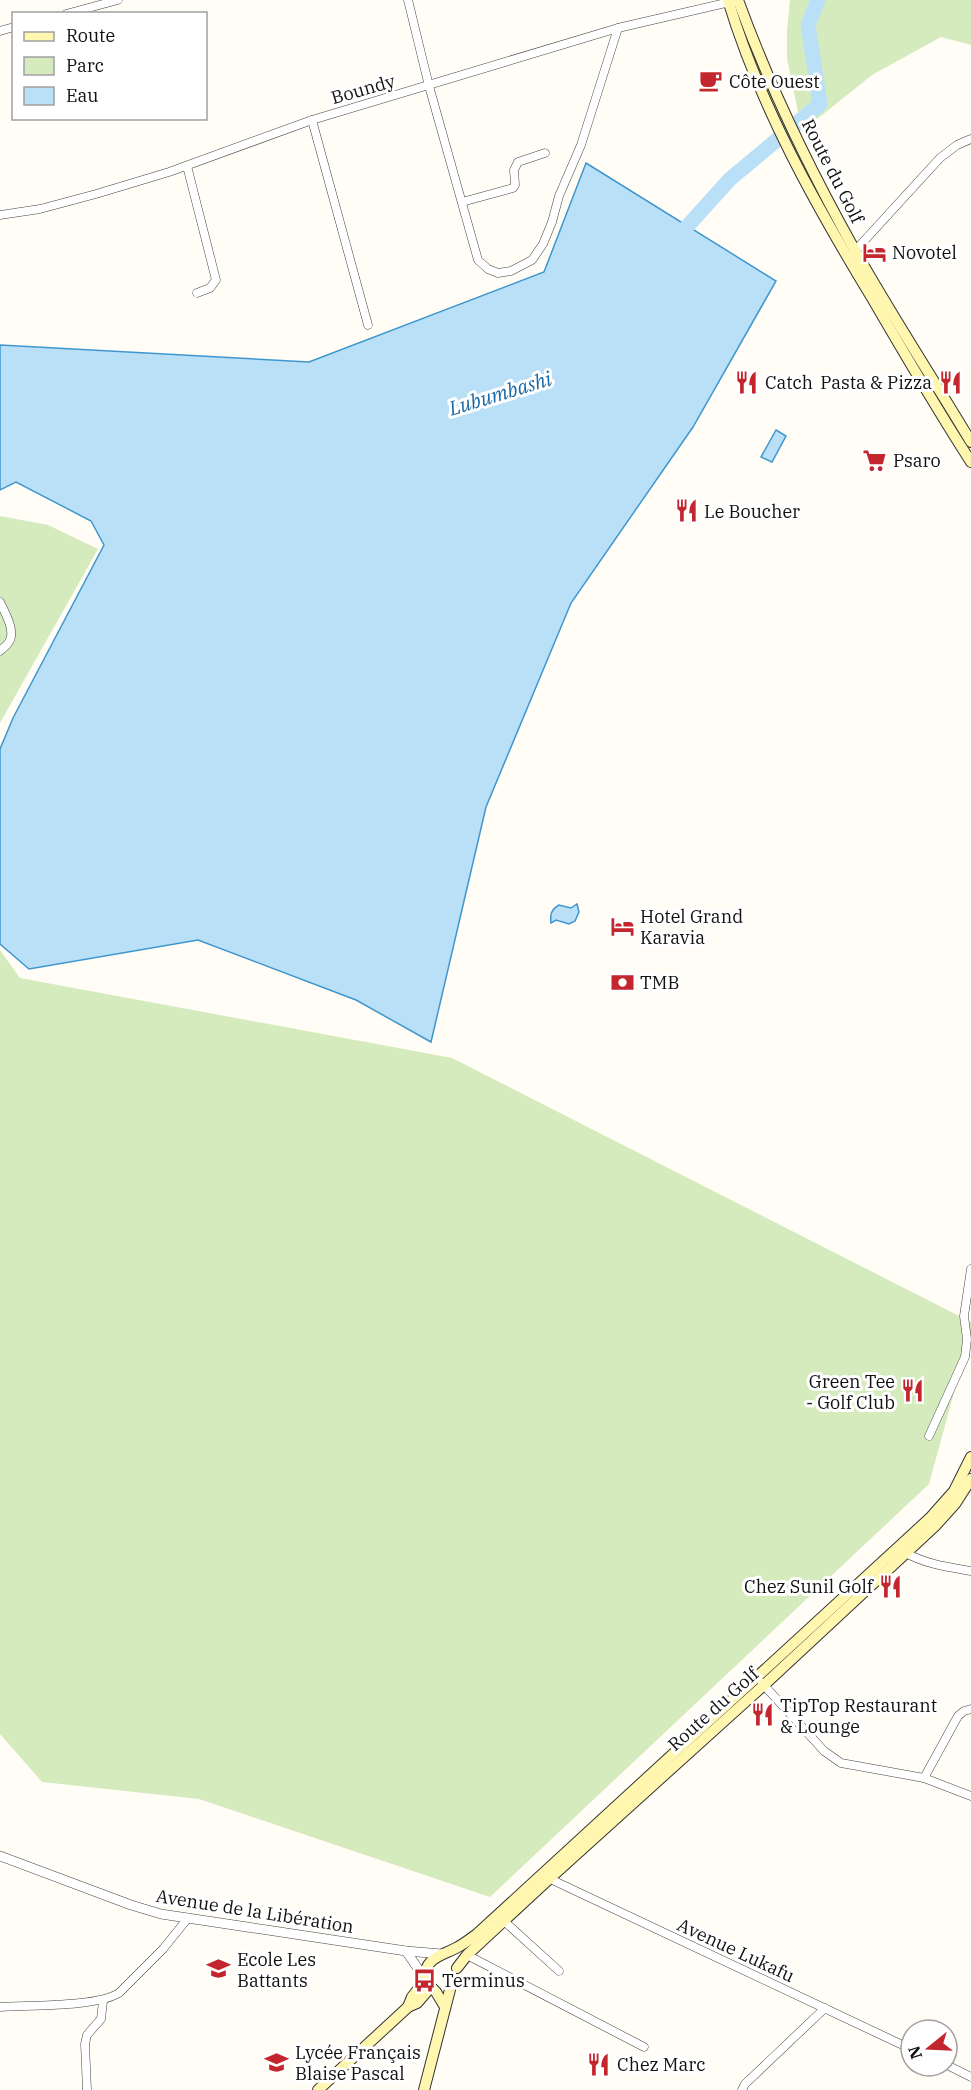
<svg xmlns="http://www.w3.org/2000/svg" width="971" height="2090" font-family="'IBM Plex Serif',serif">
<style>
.green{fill:#d5ebbd}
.water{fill:#b9e0f7;stroke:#3f96cf;stroke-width:1.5}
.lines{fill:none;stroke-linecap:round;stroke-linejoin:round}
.river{stroke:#b9e0f7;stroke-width:15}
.minor-casing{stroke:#444;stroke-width:9}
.tertiary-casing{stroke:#444;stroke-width:10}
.secondary-casing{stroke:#333;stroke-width:12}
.minor{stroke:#fff;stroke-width:8}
.tertiary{stroke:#fff;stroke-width:9}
.secondary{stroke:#fff6b0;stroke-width:10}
.labels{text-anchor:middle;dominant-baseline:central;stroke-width:6;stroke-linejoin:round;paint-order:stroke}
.poi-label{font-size:18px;fill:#111;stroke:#fff;text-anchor:start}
.street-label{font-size:18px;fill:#111;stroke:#fff}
.water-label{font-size:20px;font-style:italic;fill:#1768a6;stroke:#fff}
</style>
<rect width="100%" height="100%" fill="#fffdf5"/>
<g class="green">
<path d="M790,0h181v45l-30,-8 -69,38 -70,56 -15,-72v-29z"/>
<path d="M0,516l48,9 50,24 -98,174z"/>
<path d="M0,950l20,28 432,80 519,264v8l-42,154 -439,413 -291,-98 -157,-17 -42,-48z"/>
</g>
<g class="water">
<path d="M586,163l190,118 -83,146 -122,176 -85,204 -55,235 -75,-42 -158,-60 -169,29 -29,-25v-195l13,-31 91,-173 -13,-24 -75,-39 -16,8v-145l309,17 235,-90z"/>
<path d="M776,430l10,6 -14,26 -11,-5z"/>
<path d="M577,904l2,8 -4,9 -6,3 -13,-4 -5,3c-1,-9 0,-13 8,-18l12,3z"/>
</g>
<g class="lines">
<path class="river" d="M675,240l55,-61 90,-75 -12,-79 10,-25"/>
<defs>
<g id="minor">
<path d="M408,0l21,86 49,174 10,9 10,4 13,-2 21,-11 11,-16 9,-22 7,-26 22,-51 37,-117"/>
<path d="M66,14l52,-14"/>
<path d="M0,31l14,-4"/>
<path d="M312,120l56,205"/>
<path d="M187,166l29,114 -6,8 -13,5"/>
<path d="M462,202l51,-14 2,-3 -1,-15 4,-8 27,-9"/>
<path d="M0,215l40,-6 56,-15 73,-22 143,-52 306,-92 116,-27"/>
<path d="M852,254l88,-96 17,-13 14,-6"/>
<path d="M0,602c4,9 15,27 10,38 -1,4 -7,8 -10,11"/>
<path d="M929,1436l36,-79 2,-18 -3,-23 7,-47"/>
<path d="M904,1552c21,12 43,15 67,19"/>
<path d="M762,1683l62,68 17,12 83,15 47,18"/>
<path d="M924,1778l34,-62 6,-5 7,-2"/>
<path d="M546,1877l365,172"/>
<path d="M504,1921l55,50"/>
<path d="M467,1955l177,92"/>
<path d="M0,2007c29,-2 97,0 119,-14l44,-44 25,-31"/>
<path d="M947,2065l24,12"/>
<path d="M87,2090l-2,-46 2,-9 14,-16 2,-18"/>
<path d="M742,2090l3,-6 80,-76"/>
</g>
<g id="tertiary">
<path d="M0,1856l131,49 30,9 245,37 36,3"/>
<path d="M406,1951l19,28"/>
</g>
<g id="secondary">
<path d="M728,0c32,106 87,204 144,298 32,55 64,110 99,164"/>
<path d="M738,0c31,85 71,168 115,247 37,66 79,130 118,195"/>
<path d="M457,1968l10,-13 82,-76 215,-194 172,-160 19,-21 16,-25"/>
<path d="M408,2007l4,-10 13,-16"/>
<path d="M445,2007l-9,-15 -11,-11c-2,-23 16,-25 31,-33 8,-4 14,-9 21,-14l453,-416 24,-27 17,-34"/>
<path d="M318,2090l90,-83 9,-4 14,-16"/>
<path d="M424,2090l29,-112"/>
</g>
</defs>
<use href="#minor" class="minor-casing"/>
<use href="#tertiary" class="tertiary-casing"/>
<use href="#secondary" class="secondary-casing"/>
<use href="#minor" class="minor"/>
<use href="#tertiary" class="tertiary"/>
<use href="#secondary" class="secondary"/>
</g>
<defs>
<symbol id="cafe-bare" viewBox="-9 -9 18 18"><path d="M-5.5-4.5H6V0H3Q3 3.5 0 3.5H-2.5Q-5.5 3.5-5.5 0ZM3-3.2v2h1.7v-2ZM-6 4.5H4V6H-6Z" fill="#c4262e" stroke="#fff" stroke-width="2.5" paint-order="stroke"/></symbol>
<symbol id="hotel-bare" viewBox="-9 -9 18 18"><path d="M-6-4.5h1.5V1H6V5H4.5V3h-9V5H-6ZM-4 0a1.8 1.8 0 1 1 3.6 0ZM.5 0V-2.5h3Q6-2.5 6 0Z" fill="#c4262e" stroke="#fff" stroke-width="2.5" paint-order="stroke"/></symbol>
<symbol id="restaurant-bare" viewBox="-9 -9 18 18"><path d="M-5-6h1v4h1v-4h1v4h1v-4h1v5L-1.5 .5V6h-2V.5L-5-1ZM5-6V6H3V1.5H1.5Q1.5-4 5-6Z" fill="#c4262e" stroke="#fff" stroke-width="2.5" paint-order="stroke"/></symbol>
<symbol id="supermarket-bare" viewBox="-9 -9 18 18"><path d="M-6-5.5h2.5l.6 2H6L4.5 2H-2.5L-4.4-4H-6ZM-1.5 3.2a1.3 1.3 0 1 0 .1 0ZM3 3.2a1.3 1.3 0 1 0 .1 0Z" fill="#c4262e" stroke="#fff" stroke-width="2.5" paint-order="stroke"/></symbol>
<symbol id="bank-bare" viewBox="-9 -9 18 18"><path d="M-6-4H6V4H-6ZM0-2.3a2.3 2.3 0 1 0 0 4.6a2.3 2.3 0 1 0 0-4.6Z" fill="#c4262e" stroke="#fff" stroke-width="2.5" paint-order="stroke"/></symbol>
<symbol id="school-bare" viewBox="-9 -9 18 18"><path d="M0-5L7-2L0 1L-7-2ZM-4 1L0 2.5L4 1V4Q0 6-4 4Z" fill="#c4262e" stroke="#fff" stroke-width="2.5" paint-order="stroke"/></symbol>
<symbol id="bus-bare" viewBox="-9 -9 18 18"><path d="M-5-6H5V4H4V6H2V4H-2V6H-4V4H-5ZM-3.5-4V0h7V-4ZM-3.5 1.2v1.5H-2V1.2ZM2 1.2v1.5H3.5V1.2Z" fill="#c4262e" stroke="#fff" stroke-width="2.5" paint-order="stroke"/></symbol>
</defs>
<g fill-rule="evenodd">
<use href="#cafe-bare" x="694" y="64" width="33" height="33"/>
<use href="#hotel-bare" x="858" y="236" width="33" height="33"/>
<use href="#restaurant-bare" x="730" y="366" width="33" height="33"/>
<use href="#restaurant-bare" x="934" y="366" width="33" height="33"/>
<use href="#supermarket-bare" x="858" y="444" width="33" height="33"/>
<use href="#restaurant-bare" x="670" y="494" width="33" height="33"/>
<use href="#hotel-bare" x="606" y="910" width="33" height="33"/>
<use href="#bank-bare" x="606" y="966" width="33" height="33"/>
<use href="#restaurant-bare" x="896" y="1374" width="33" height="33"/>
<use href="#restaurant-bare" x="874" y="1570" width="33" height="33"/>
<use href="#restaurant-bare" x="746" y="1698" width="33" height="33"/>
<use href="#school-bare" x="202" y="1952" width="33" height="33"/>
<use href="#bus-bare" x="408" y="1964" width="33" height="33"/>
<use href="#school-bare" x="260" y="2046" width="33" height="33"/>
<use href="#restaurant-bare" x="582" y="2048" width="33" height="33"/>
</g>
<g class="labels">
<g class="poi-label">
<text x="729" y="81">Côte Ouest</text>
<text x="892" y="252">Novotel</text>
<text x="765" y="382">Catch</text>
<text x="932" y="382" text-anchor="end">Pasta &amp; Pizza</text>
<text x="893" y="460">Psaro</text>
<text x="704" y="511">Le Boucher</text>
<text x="640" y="916">Hotel Grand<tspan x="640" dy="21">Karavia</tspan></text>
<text x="640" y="982">TMB</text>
<text x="895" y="1381" text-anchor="end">Green Tee<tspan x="895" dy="21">- Golf Club</tspan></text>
<text x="873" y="1586" text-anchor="end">Chez Sunil Golf</text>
<text x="780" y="1705">TipTop Restaurant<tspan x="780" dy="21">&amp; Lounge</tspan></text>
<text x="237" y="1959">Ecole Les<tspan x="237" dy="21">Battants</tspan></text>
<text x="442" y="1980">Terminus</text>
<text x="295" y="2052">Lycée Français<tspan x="295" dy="21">Blaise Pascal</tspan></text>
<text x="617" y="2064">Chez Marc</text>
</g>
<g class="street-label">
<text transform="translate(363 89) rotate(-16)">Boundy</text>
<text transform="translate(833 171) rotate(63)">Route du Golf</text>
<text transform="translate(713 1709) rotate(-42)">Route du Golf</text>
<text transform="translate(255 1911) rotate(9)">Avenue de la Libération</text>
<text transform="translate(736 1950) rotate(25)">Avenue Lukafu</text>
</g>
<g class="water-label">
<text transform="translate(500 393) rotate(-17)">Lubumbashi</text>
</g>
</g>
<rect x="12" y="12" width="195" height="108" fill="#ffffff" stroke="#a0a0a0" stroke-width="1.5"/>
<rect x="24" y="32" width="30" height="9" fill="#fff6b0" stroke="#a0a0a0" stroke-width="1.5"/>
<text x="66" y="42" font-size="18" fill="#111111">Route</text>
<rect x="24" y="57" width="30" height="18" fill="#d5ebbd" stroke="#a0a0a0" stroke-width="1.5"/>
<text x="66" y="72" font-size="18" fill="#111111">Parc</text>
<rect x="24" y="87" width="30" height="18" fill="#b9e0f7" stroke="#a0a0a0" stroke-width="1.5"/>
<text x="66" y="102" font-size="18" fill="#111111">Eau</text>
<g transform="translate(929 2048) rotate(252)"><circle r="28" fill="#ffffff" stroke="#a0a0a0" stroke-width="1.5"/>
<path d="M0-4.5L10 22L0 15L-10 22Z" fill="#c4262e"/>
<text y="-9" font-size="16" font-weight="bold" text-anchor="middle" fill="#111111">N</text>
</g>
</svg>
